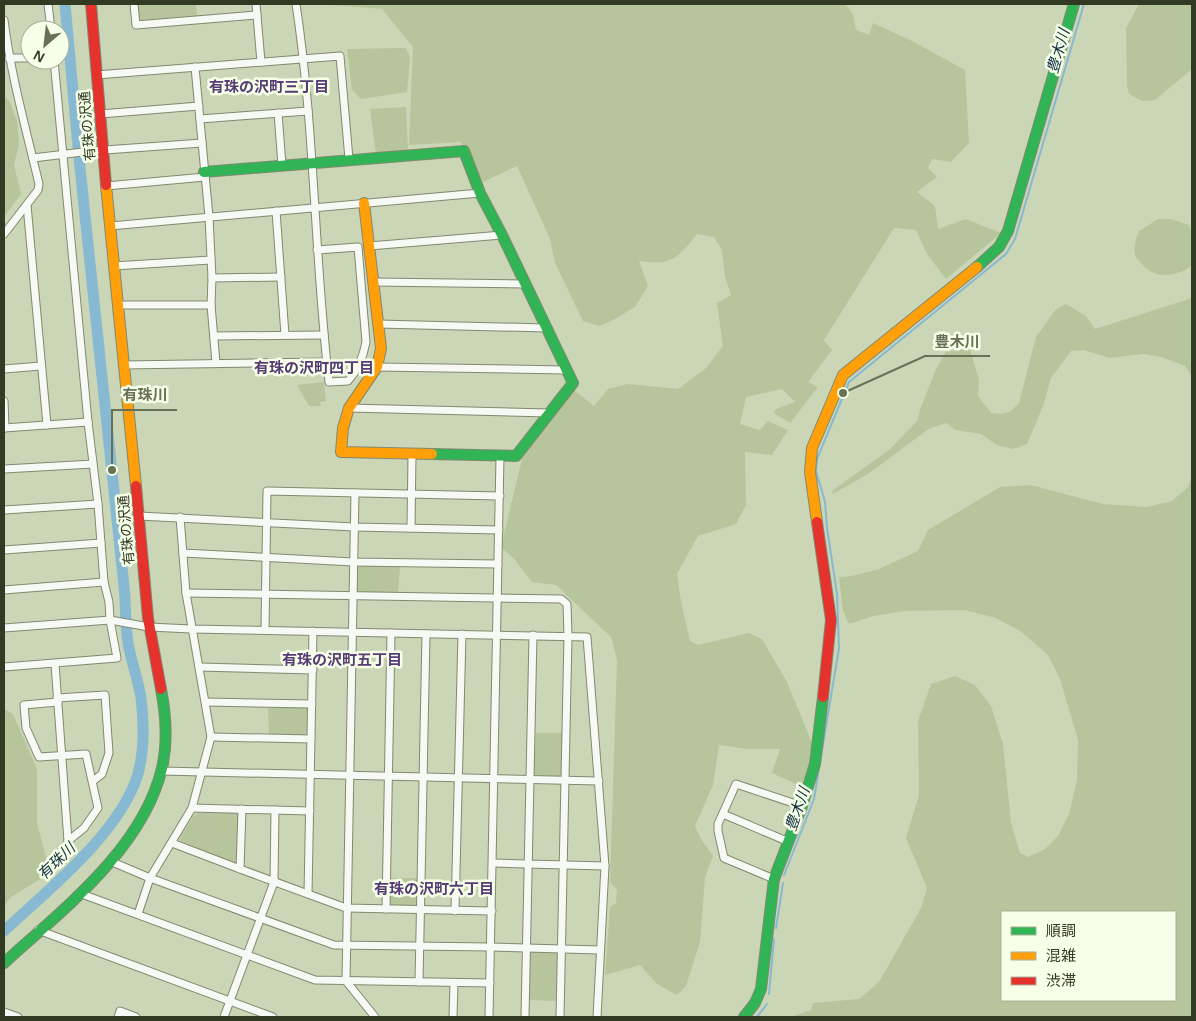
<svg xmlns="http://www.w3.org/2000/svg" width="1196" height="1021" font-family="Helvetica,'Noto Sans JP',sans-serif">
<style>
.green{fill:#b7c59c;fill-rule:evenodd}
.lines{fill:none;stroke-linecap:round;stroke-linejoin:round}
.stream{stroke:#88b9d3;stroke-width:2}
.river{stroke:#88b9d3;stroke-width:11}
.street-casing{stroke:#818970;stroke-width:9}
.fast-casing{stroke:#818970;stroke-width:12}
.slow-casing{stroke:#818970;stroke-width:12}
.jam-casing{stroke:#818970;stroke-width:12}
.street{stroke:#f7f9f4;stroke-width:7}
.fast{stroke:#30b455;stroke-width:10}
.slow{stroke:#ff9f0a;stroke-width:10}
.jam{stroke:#e5322d;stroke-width:10}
.labels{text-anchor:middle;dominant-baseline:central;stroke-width:5;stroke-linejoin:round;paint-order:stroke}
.street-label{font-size:14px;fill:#333a23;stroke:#f6ffe7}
.water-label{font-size:15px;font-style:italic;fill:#112e43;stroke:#f6ffe7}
.neighbourhood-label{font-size:15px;font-weight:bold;fill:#573c78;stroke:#f6ffe7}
.leader{fill:none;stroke:#687156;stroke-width:2}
.callout-dot{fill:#687156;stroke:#f6ffe7;stroke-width:2}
.callout-label{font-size:15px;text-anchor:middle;font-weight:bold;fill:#687156;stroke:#f6ffe7;stroke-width:5;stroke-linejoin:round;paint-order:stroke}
</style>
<rect width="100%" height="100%" fill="#cbd6b6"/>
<g class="green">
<path d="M137,4h59l1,13 -55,5 -3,-3z"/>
<path d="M321,4h524l8,10 3,16 13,5 4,-12 41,19 51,28 4,73 -18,19 -19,-3 -4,9 9,9 -20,15 18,14 3,23 28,-10 35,14 -55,46 -19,-25 -11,-24 -22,-2 -70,112 8,10 -24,32 10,5 -28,36 -16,-10 2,-4 19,-7 -13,-13 -36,8 -6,27 20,6 8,-9 20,9 -16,25 -27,-3 1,53 -10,19 -38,12 -21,38 4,28 9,39 8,4 50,-12 14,6 25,43 25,61 -5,33 -5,6 -6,2 -24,-11 8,-24h-32l-29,-4 -6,40 -18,41 6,13 12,17 -8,21 -5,65 -14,44 -9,9 -20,-11 -17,-19 -35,10 5,-68 6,-4 1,-13 -7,-8 7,-222 -6,-23 -55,-52 -24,-3 -17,-22 -14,-13 22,-92 51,-65 20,16 14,-17 20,-5 50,5 27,-20 18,-23 -6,-43 14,-8 -6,-18 -3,-27 -8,-13 -17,-3c-19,24 -25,32 -58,27l9,25 -13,21 -22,13 -14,6 -16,-5 -28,-58 -5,-24 -33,-73 -34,16 -22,-40 -52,3 4,-98 -31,-38z"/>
<path d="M1139,4h53v65l-37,31 -13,1 -13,-7 -2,-9 -1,-57z"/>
<path d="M406,48l4,9 -3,35 -46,7 -9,-9 -5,-41z"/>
<path d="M4,95l6,7 7,19 2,23 -5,21 7,29 -17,23z"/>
<path d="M406,107l2,43 -32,4 -6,-45z"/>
<path d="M1158,219h13l18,6 3,9v31c-13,12 -38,15 -50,-1 -3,-3 -6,-6 -7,-9 -2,-9 1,-16 4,-24z"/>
<path d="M1192,298v79l-7,-11 -23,-9 -19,-3 -34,4 -25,-8 -13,1 -20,27 -8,28 -16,38 -14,5 -16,-4 -16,-11 -26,-4 -8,-7 -17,5 -62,46 -35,20 -1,-3 58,-42 27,-28 3,-11 16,-41 10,-17 24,-3 9,31 -1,16 13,17 11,1 9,-3 8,-8 17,-66 20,-28 10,-5 20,12 9,13z"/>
<path d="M324,382l2,19 -6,1 1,4h-12l-12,-21z"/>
<path d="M1192,474v543h-401l20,-7 2,-7 46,-4 20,-17 42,-74 6,-20 -21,-50 13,-43 -1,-74 13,-37 24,-8 20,9 16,21 12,38 8,79 9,30 8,4 17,-8 13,-13 11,-22 8,-34 1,-40 -18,-61 -12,-24 -28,-24 -24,-13 -31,-8 -61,1 -30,5 -25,8 -6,-13 -4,-34 13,-1 27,-7 39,-18 10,-21 72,-43 31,-2 72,19 44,3 25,-6 16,-14zM1002,912h173v88h-173z"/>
<path d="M360,565l40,2 -2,25h-38l-3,-3v-22z"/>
<path d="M268,708h38l2,2v23l-2,2 -37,-1z"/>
<path d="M4,709l9,5 24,55v54l13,50 -39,24 -7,9z"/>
<path d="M536,733h26v41l-2,2 -24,-1 -2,-2z"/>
<path d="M198,813h41l-1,49 -3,2 -54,-23 -2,-2 15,-24z"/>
<path d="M390,878h28v28l-2,1h-24l-2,-2z"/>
<path d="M531,952l27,1 -1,48 -28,-1z"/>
</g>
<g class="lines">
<g class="stream">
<path d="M784,875l30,-76 25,-151 -2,-54 -10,-66 -2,-26 -9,-31 1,-12 32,-77 157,-128 9,-15 69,-235"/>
<path d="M776,928l7,-45"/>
<path d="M769,994l5,-55"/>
<path d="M757,1017l10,-13"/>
</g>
<path class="river" d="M4,931c44,-41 116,-98 134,-157 6,-23 6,-52 3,-76 -3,-19 -10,-37 -13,-55 -3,-19 -2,-39 -4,-57l-44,-418 -15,-164"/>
<defs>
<g id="street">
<path d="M48,4l3,26"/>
<path d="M134,4l2,21 121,-10"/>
<path d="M256,4l5,58"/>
<path d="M296,4c19,125 18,252 33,378l19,-1c10,-11 15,-23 18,-39l-8,-95 -41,3"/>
<path d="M4,20c7,56 22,109 35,164l-1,6 -34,44"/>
<path d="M9,58h21"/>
<path d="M195,67l14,150 3,61 -1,27 5,58"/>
<path d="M96,75l244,-19 9,103"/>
<path d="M278,113l4,52"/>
<path d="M100,114l99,-8"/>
<path d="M200,119l108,-8"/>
<path d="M33,158l58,-7 111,-8"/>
<path d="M106,186l99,-9"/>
<path d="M27,205l20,220"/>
<path d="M276,211l9,124"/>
<path d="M110,226l370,-33"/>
<path d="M369,246l133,-11"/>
<path d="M113,266l98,-6"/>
<path d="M212,278l69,-1"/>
<path d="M374,282l151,2"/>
<path d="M117,305h94"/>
<path d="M378,324l168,4"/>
<path d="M214,336l110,-1"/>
<path d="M123,365l203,-3"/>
<path d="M377,367l189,3"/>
<path d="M4,369l37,-3"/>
<path d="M4,401l1,27"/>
<path d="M349,408l200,5"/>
<path d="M4,428l84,-6"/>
<path d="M4,469l89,-5"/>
<path d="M355,493l-9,488 29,36"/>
<path d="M4,510l94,-6"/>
<path d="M139,516l215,11 145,3"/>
<path d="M411,528l1,-74"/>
<path d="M4,550l97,-7"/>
<path d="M183,553l170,9 145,2"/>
<path d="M4,590l100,-8"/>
<path d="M186,593l375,6 6,5 1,32 -8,381"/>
<path d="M4,628l106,-8 39,7 42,2 396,8 18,229 -8,151"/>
<path d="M265,630l2,-139 233,5"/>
<path d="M55,664l13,177"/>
<path d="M4,667l113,-9 -7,-38 -1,-18 -5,-20 -6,-78 -10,-82 -34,-362"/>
<path d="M199,667l114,3"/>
<path d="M57,698l48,-3 4,58 -7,21 -9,7"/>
<path d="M58,702l-34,3 2,23 13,29 47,-3 12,54 -14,20 -16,13"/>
<path d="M206,702l106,2"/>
<path d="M211,737l100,2"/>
<path d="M161,771l438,10"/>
<path d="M192,808l118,3"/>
<path d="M723,814l66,28"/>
<path d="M172,843l68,26 106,39 146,3"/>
<path d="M110,861l40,17 184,67 157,2 109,3"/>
<path d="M493,863l112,3"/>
<path d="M240,869l2,-60"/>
<path d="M774,879l-50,-21 -6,-27v-7l18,-40 66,22"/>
<path d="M79,893l236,87 175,3"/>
<path d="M308,894l5,-263"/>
<path d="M386,909l5,-276"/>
<path d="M455,911l7,-277"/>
<path d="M138,914l12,-36 42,-70 19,-71 -25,-144 -6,-76"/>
<path d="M38,930l235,87"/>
<path d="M419,982l7,-348"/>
<path d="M4,1012l14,5"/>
<path d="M118,1017l2,-6 16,6"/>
<path d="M224,1017l50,-135 1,-72"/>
<path d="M453,1017l1,-34"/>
<path d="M489,1017l11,-561"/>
<path d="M525,1017l8,-382"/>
</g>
<g id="fast">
<path d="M204,172l260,-21 16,42 22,42 71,148 -57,73 -84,-2"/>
<path d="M977,267l22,-20 9,-16 66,-227"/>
<path d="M4,963c58,-53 139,-114 158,-195 6,-26 4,-53 -1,-79"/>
<path d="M744,1017l11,-14 6,-14 13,-110 28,-73 13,-42 8,-67"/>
</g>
<g id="slow">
<path d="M106,185l30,301"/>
<path d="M364,203l17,145 -4,19 -28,41 -6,20 -2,24 91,2"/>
<path d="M817,522l-7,-50 2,-24 31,-73 134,-108"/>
</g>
<g id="jam">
<path d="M91,4l15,181"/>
<path d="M136,486l12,132 13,71"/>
<path d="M817,522l14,98 -8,77"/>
</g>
</defs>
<use href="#street" class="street-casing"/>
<use href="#fast" class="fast-casing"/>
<use href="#slow" class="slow-casing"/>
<use href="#jam" class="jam-casing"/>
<use href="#street" class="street"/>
<use href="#fast" class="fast"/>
<use href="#slow" class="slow"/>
<use href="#jam" class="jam"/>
</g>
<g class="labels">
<g class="street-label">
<text transform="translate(87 126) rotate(-95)">有珠の沢通</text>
<text transform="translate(126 530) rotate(-95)">有珠の沢通</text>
</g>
<g class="water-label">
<text transform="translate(1058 51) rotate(-74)">豊木川</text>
<text transform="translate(797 809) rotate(-71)">豊木川</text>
<text transform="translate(56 861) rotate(-44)">有珠川</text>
</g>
<g class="neighbourhood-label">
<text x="269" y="86">有珠の沢町三丁目</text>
<text x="314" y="367">有珠の沢町四丁目</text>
<text x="342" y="659">有珠の沢町五丁目</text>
<text x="434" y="888">有珠の沢町六丁目</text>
</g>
</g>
<path class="leader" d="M843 393L925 356H990M112 470L112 410H177"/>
<g class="callout-dot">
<circle cx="843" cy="393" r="5"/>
<circle cx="112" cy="470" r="5"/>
</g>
<g class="callout-label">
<text x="957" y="347">豊木川</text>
<text x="145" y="400">有珠川</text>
</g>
<rect width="1196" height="1021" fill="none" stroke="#333a23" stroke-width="10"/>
<rect x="1001" y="911" width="175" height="90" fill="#f6ffe7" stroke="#a8b099"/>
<rect x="1011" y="927" width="25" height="8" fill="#30b455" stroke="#a8b099"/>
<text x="1046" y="936" font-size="15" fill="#333a23">順調</text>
<rect x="1011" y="952" width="25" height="8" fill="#ff9f0a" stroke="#a8b099"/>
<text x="1046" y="961" font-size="15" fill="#333a23">混雑</text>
<rect x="1011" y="977" width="25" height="8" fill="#e5322d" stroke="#a8b099"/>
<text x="1046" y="986" font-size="15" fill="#333a23">渋滞</text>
<g transform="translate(45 45) rotate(208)"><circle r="24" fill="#f6ffe7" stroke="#a8b099"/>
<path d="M0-4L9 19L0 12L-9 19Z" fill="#687156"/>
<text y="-8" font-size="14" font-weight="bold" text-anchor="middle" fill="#333a23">N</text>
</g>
</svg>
